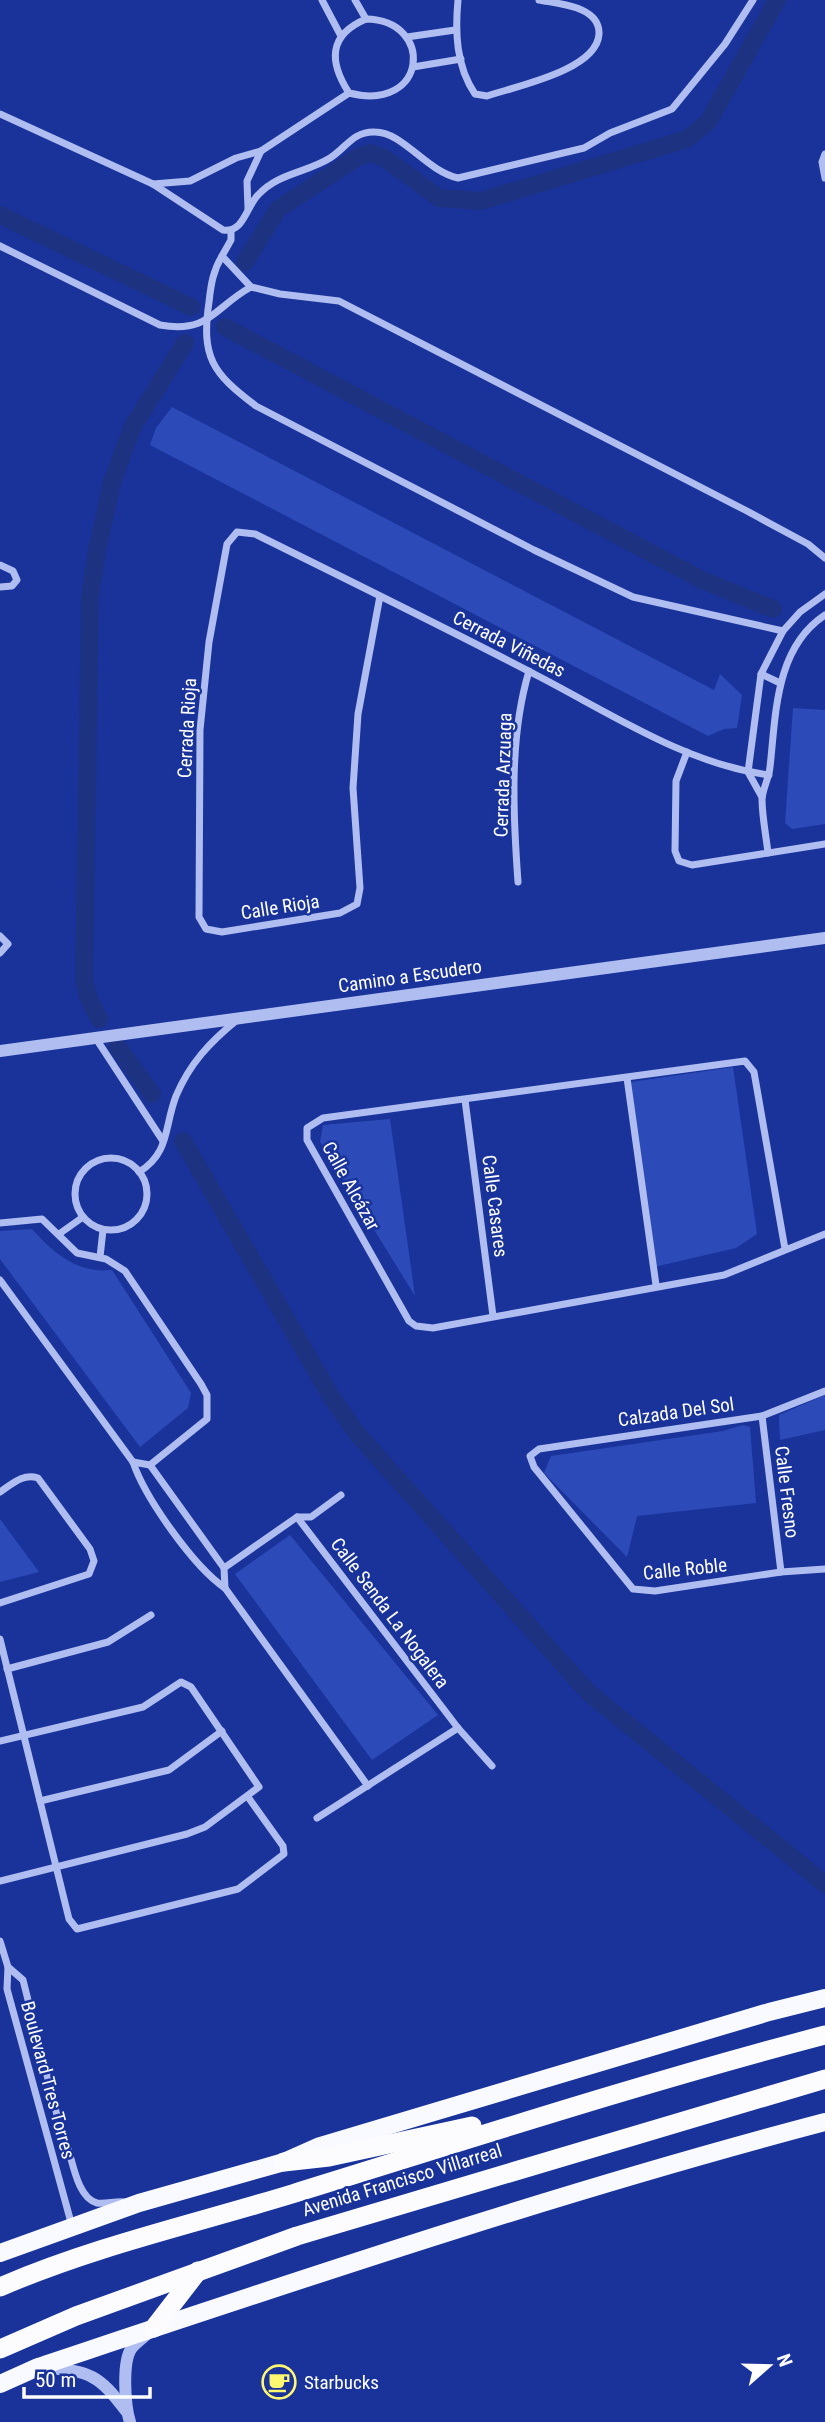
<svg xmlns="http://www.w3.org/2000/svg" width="825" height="2422" font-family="'Roboto Condensed',sans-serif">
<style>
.green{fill:#2c4bb8}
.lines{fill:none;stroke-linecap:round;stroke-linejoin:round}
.canal{stroke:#1e3282;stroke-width:18}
.minor{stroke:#afbdf1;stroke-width:7}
.tertiary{stroke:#afbdf1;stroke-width:12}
.primary{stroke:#f9faff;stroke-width:18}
.trunk{stroke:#fcfcff;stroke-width:19}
.labels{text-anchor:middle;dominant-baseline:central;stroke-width:5;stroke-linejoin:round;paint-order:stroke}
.street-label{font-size:19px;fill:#fff;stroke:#19339b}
.poi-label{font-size:19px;fill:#fff;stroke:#19339b;text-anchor:start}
</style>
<rect width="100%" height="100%" fill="#19339b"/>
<g class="green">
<path d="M172,407l542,283 6,-16 22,21 -5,33 -13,1 -16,7 -558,-291 6,-17z"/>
<path d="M793,708l32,2v114l-33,5 -7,-6z"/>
<path d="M733,1067l24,167 -21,14 -82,19 -23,-185z"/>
<path d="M390,1119l25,177 -95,-154 3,-17z"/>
<path d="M32,1229c21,24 46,45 80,41l79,123 -3,15 -48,39 -140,-188v-28z"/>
<path d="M825,1395v35l-45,10 -1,-25z"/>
<path d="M743,1425l7,2 6,76 -119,13 -10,41 -83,-84 7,-17 172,-25z"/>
<path d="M0,1519l39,53 -39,10z"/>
<path d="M290,1535l148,180 -66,45 -137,-186z"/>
</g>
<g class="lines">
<g class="canal">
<path d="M0,215l191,92"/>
<path d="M245,262l33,-53 80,-52 13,-4 15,6 53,39 42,3 206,-62 21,-17 69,-122"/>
<path d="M225,327l477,253 71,29"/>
<path d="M99,1019l-11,-22 -4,-18 6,-382 6,-41 16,-74 20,-54 53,-85"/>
<path d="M117,1046l35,48"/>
<path d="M183,1141l149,257 27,38 230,257 236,191"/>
</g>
<g class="minor">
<path d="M322,0l19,36"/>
<path d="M355,0l11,19"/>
<path d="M458,0c-3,32 -2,66 17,94l12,2c30,-10 110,-26 112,-62 1,-28 -40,-30 -60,-34"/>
<path d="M366,19c69,1 62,94 -17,74 -20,-31 -21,-58 17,-74z"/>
<path d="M407,37l48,-7"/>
<path d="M413,67l48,-8"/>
<path d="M0,114l153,70 70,46c21,3 23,-23 35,-35 20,-22 48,-22 72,-37 16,-10 23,-27 45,-26 28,0 51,39 83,46l126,-30 26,-15 62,-24 53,-65 28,-44"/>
<path d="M825,154l-3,8 3,16"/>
<path d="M153,184l37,-3 46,-23 25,-7 88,-58"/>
<path d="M248,209l-1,-28 14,-30"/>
<path d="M231,231v9l-9,16 29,31 29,7 59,7 406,209 63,34 17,14"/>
<path d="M0,246l160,79c50,9 54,-18 91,-38"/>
<path d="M222,256c-9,15 -11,28 -13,46 -8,55 3,71 47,104l278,144 99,47 150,34"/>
<path d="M0,565l13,6 4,9 -5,6 -12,1"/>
<path d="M380,596l-22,118 -5,74 7,100 -3,16 -17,9 -118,19 -16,-3 -7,-12 1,-187 9,-88 18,-98 10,-12 18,2c95,47 191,94 285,143 73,38 147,87 229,98"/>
<path d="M761,674l19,9"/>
<path d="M687,752l-11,29 -1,70 4,10 13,4 133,-21"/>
<path d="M762,797l-14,-25 13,-98 22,-43 17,-19 25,-18"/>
<path d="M768,853c-2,-18 -6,-37 -6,-54 1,-11 7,-21 8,-32 6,-53 5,-119 55,-152"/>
<path d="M518,882c-5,-69 -9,-144 11,-211"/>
<path d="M0,936l8,8 -8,9"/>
<path d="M95,1037l68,104"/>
<path d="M627,1078l29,207"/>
<path d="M465,1100l28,216"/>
<circle cx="111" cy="1194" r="36"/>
<path d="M139,1172c31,-19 25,-45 37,-76 14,-33 34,-54 61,-76"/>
<path d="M0,1223l42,-4 35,34 29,6 19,12 76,113 6,11v24l-57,46"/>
<path d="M59,1234l24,-17"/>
<path d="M785,1249l-31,-177 -9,-11 -422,57 -16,10v12l102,181 7,5 17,2 291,-53 101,-41"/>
<path d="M100,1257l3,-27"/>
<path d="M0,1280l133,182c12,36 61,105 92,126l143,198"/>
<path d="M825,1391l-63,25 -223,33 -9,7 4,11 99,122 22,2 126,-19 44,-3"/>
<path d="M762,1416l19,156"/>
<path d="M133,1462l17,3 74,103 1,20"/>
<path d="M0,1492c12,-8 23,-19 38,-14l52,71 4,12 -5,13 -89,29"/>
<path d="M297,1517l161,211 34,38"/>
<path d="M224,1568l73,-51h14l30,-22"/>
<path d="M0,1639l69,280 8,10 161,-40 46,-35 -1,-8 -35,-49"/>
<path d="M7,1669l101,-27 43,-27"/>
<path d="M0,1741l143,-34 38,-25 10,5 68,100 -54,40 -18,7 -187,47"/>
<path d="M40,1801l129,-31 53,-39"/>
<path d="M317,1818l141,-90"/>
<path d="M0,1941l8,26 -1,22 65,237"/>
<path d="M8,1967l15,13 37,147c12,19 13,70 37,76 9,1 19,-2 27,-1"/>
</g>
<g class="tertiary">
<path d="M0,1051l825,-113"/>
<path d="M46,2368c44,3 53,7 80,43"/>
<path d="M130,2422c-5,-15 -8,-59 1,-73 4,-6 12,-11 17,-16"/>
</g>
<g class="primary">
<path d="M0,2253l139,-50 145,-41 36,-16 449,-134 56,-14"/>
<path d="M0,2384l38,-17c261,-87 521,-175 787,-245"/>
</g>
<g class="trunk">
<path d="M284,2162l45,-5 143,-31"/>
<path d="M0,2287c95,-41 194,-63 292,-93 178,-55 354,-112 533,-159"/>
<path d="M154,2328l44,-57"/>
<path d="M0,2349l76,-33 221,-80 528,-157"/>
</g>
</g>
<defs>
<symbol id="cafe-ring" viewBox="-11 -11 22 22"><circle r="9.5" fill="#19339b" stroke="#fff76f" stroke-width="1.5"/><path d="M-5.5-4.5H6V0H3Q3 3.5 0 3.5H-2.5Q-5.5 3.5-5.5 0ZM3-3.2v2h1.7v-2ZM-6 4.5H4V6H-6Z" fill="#fff76f"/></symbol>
</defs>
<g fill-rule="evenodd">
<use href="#cafe-ring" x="260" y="2363" width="38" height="38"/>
</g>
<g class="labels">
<g class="street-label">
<text transform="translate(509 644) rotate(27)">Cerrada Viñedas</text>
<text transform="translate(187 728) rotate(-87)">Cerrada Rioja</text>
<text transform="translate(503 775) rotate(-88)">Cerrada Arzuaga</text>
<text transform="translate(280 907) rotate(-9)">Calle Rioja</text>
<text transform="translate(410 976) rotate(-8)">Camino a Escudero</text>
<text transform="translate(351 1186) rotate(61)">Calle Alcázar</text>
<text transform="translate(495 1206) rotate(83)">Calle Casares</text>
<text transform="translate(676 1412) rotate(-8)">Calzada Del Sol</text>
<text transform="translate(787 1492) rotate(83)">Calle Fresno</text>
<text transform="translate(685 1569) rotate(-6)">Calle Roble</text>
<text transform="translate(390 1613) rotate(53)">Calle Senda La Nogalera</text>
<text transform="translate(48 2080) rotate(75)">Boulevard Tres Torres</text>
<text transform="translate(402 2180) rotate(-17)">Avenida Francisco Villarreal</text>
</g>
<g class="poi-label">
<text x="304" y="2382">Starbucks</text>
</g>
</g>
<g transform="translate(769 2366) rotate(70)" stroke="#19339b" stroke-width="5" paint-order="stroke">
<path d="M0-5L12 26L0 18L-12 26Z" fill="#ffffff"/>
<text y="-10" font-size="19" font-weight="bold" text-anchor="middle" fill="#ffffff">N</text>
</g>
<path d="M24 2387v10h126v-10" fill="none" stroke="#ffffff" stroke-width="3.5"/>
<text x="35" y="2387" font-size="21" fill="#ffffff" stroke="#19339b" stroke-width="5" paint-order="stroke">50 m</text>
</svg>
